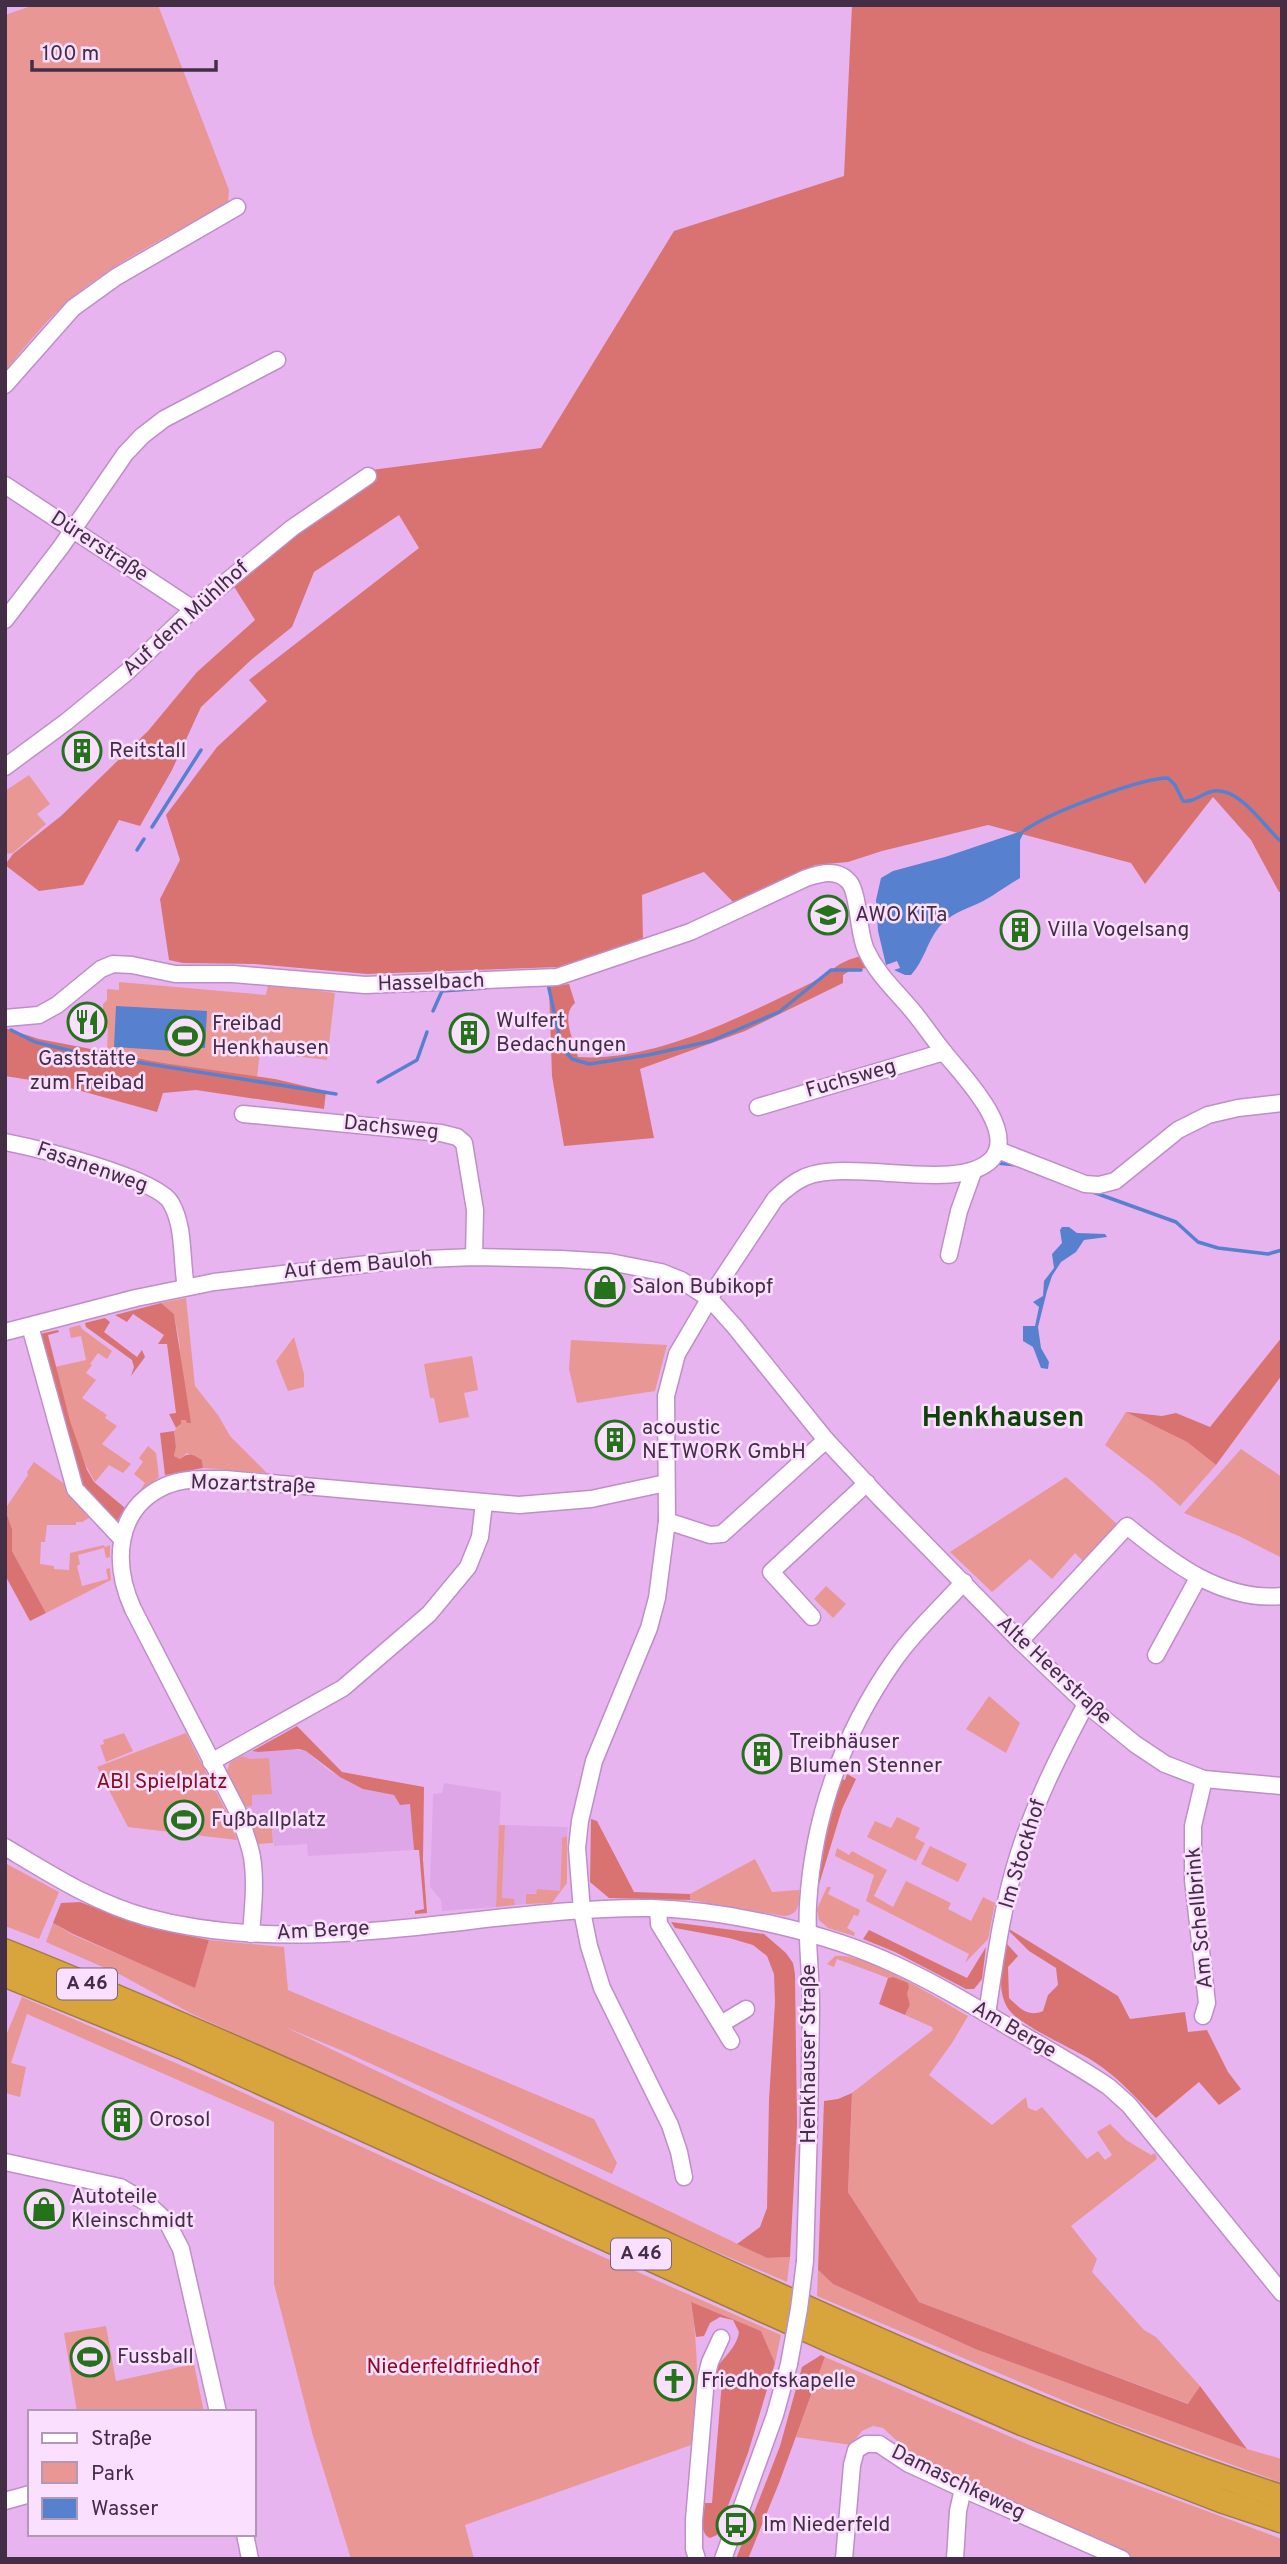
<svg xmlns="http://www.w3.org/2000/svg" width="1287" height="2564" font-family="Overpass,sans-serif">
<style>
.built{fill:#dea6e7}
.green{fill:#e99795}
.forest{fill:#d97372}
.water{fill:#5781cf}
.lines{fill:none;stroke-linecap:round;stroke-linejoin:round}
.stream{stroke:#5781cf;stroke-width:3.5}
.minor-casing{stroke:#bf8ec8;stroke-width:19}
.highway-casing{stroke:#a47b40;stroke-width:26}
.minor{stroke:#fff;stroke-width:16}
.highway{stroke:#d8a43c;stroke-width:23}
.minor-bridge-casing{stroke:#bf8ec8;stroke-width:19;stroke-linecap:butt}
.minor-bridge{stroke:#fff;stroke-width:16}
.labels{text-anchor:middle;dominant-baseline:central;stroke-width:5;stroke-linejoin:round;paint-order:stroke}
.shield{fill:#fadffe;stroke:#7a637d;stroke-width:2}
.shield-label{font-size:19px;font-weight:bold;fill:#432e46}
.street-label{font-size:21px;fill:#432e46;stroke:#fadffe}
.poi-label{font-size:21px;fill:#432e46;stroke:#fadffe;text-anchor:start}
.park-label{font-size:21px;fill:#8b0c20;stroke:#fadffe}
.district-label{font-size:28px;font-weight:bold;fill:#0f4108;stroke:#fadffe}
</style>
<rect width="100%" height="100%" fill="#e7b4f0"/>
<g class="built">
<path d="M289,1749l17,2 22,19 35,19 31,6 5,4 12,5 3,46 -106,6 -1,-12 -33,2 -3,-31 -22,1 -4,-9 7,-1 -1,-11 18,-36h-19l-8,-3 10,-5 6,1z"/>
<path d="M444,1783l57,9 -5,115 -54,4 -1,-11 -11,-13 3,-93 9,-1z"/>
<path d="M505,1825l63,2 -1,9 -5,2v4l-2,50 -34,2v10l-11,1 -1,-6h-12z"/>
</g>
<g class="green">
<path d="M34,5h124l71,185 -1,13c-51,29 -107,55 -153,92 -26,22 -48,49 -70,76v-356z"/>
<path d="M29,775l21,29 -13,10 9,10 -33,29 -8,1v-63z"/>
<path d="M119,982l147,13 2,-11 67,9 -8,67 -67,-8 -3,25 -93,-14 -57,-12 1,-23h-5v-24l4,-4v-11l12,1z"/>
<path d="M186,1298l9,88 23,29 12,21 37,37 -64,-5 -1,-8 -15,-7 -7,6 -6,-3 2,-9 -2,-16 7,-7 -1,-4h6l-7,-80 -5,-26 -13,-11z"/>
<path d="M80,1325l2,4 30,22 -5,8 -9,-6 -8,11 2,1 -6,8 10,7 -14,18 25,17 -2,3 12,8 -15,18 29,20 -8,9 -14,-8 -14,17c-21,-34 -29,-77 -40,-115l31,-7 -5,-24 -10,2 -2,-10z"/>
<path d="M294,1337l10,37v13l-16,4 -12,-30z"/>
<path d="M571,1340l96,5 -12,46 -78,12 -8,-34z"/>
<path d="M472,1356l6,34 -14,3 5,24 -30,6 -5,-25h-4l-6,-34z"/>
<path d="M1126,1412l61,30 29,23 -36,41 -28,-25 -47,-36z"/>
<path d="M148,1446l8,7 3,24 -21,17 7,-11 -11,-9 9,-12 -4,-4z"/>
<path d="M1241,1449l41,28v81l-41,-21 -57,-24z"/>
<path d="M34,1462l39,28 21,25 -12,7h-6v3h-29l-2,17h-4l-1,22 14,2v3l15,1 1,-17 34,-8 1,2 5,-2v12l-4,1 -2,-10 -26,7 2,9 -3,2 5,20 26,-7 -2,-10 4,-1 1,12 -65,33 -34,-62v-22l-7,-20 23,-34 -1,-3z"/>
<path d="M1066,1477l52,48 -34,37 -9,-9 -23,26 -22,-20 -38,33 -42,-40z"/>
<path d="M826,1586l20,18 -13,14 -19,-19z"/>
<path d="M989,1696l31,27 -14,30 -40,-24z"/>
<path d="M124,1733l9,18 -27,11 -6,-17 4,-1 -1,-4z"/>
<path d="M186,1733l40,78 11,29 -109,-13 -31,-60z"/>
<path d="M242,1756l8,3 19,-1 3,36 -20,1v11l-7,1 -18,-36 3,-9z"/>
<path d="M271,1814l2,29 -15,1 -9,-28z"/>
<path d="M897,1817l23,11 -5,10 10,5 -9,18 -49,-24 8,-16 16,7z"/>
<path d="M499,1825h6l-3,73 12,1 1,6 -19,2z"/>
<path d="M567,1836v47l-15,20 -26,1v-10h10l1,-5 23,2 2,-49v-4z"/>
<path d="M930,1846l37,18 -9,18 -37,-18z"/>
<path d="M837,1848l12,7 3,-4 35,19 -13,26 19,11 13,-26 45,22 -3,6 23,12 12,-24 12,6 -7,36 -23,24 4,-9 -103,-53 8,-26 -39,-19z"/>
<path d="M755,1859l17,33 27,-2c0,13 1,25 -15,26l-94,-16v-6z"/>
<path d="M5,1863l54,29 -20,47 -34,-13z"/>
<path d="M827,1887h4l-3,7 32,16 -2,6 -4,-1 -7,13 8,5 -1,3 -26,-8 -9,-8 -2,-11z"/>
<path d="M53,1923l20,12 122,52 14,-47 75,7 4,43 306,129 23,44 -5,11 -269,-123 -58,-24 482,231 23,-1 -3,25 -122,-52 -475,-217 -67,-37 -77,-34z"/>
<path d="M835,1956c30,-4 105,44 133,60l-16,27 -23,32 63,50 34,-28 2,11 8,3 6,-4 45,52 11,-8 7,9 7,-5 -15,-23 13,-8 16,16 25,15 4,-2 2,6 -86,67 26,33 -5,13 52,58 12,7 44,49 -11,18 -270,-102 -71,-110 4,-99 81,-63 -1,-3 -27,-12 5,-10 -17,-28 -5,1 -51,-19 -3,8 -7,-3z"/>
<path d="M22,1997l191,82 388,177 180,79 -6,28 -14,-32 -70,-28c8,50 7,91 3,141l-229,81 9,34h-123l-38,-123 -39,-152v-162l-247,-108 -16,49 15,4 -6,30 -15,-4v-55z"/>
<path d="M818,2270l15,14 142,65 272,100 35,10v24l-168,-61 -297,-126z"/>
<path d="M106,2326l10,55 78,-17 10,48h-127l-13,-79z"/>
<path d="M825,2357l209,90 248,92v20h-151l-208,-94 -40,-37 -10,-2 -11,5 -11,14 -55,-8z"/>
</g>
<g class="forest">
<path d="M852,5h430v886l-3,1 -28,-52 -38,-43 -68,87 -14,-21 -143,-38 -106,26 -34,11 -33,3 -82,37 -29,-30 -62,23 1,45 -84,27 -192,7 -112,-10 -72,-1 -14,-3 -9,-61 20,-39 -14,-45 51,-68 50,-46 -18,-21 170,-132 -20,-33 -85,57 -22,55 -41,33 -50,47 -29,63 -32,56 -21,-6 -36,65 -44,6 -34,-26 8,-11 48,-38 87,-85 49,-59 58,-52 -22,-35 84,-66 60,-39 -6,-10 170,-22 133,-217 170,-55z"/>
<path d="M862,956l5,12 -16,2 -8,5v8l-98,48 -105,38 14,69 -90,8 -12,-70 -3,-89 20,-3 6,19c-15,13 -1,37 3,54 78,5 163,-41 233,-74 20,-10 26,-22 51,-27z"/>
<path d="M5,1028l34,11 125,24 111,16 51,12 -2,18 -128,-19 -33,3 -6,19 -101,-28 -51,-8z"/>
<path d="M161,1303l13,11 17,109h-4l-1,-3h-5v4l-5,4 -7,-14 7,-1 -9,-69h-9l6,-9 -31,-21 -6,8 -12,-7z"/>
<path d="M105,1318l5,4 -6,10 33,25 5,-7 3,7 -14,19 3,-9 -2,-7 -46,-33 -1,-4z"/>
<path d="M58,1330l1,2 -11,3 22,86 17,49 7,12 31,26 -8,13h-8l-30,-33 -39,-154z"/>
<path d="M1282,1337v38l-66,90 -29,-23 -61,-30 36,4 14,-3 34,14z"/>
<path d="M174,1431l2,16 -2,9 6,3c9,-7 12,-5 22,1l1,8 -38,7 -5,-42z"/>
<path d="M5,1509l7,20v22l34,62 -16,8 -25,-46z"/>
<path d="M297,1726l45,46 82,15 -1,73 4,53 -12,1v-3l9,-2 -5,-59h-5l-4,-46 -10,1 -6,-10 -31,-6 -23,-12 -34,-26 -7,-2 -41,3 -6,-1z"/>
<path d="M847,1774l9,5 -14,30 -25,82 9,-54 15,-58 4,1z"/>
<path d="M591,1819l6,2 37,71 56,2v6l-81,-2 -19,-16z"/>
<path d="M80,1902l66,25 63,13 -14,48 -122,-54 -20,-11 8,-20z"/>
<path d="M671,1922l93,12 22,19 7,10 2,11 2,151 -7,132 -23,1 -30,-14 23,-17 7,-19 2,-108 6,-98 -1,-28 -7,-18 -14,-11 -24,-7 -54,-10z"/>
<path d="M1009,1929l109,67 12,23 55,-7 3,20 19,-2 21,42 13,17 -22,16 -20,-23 -43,36c-20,-20 -39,-42 -63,-57 -20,-13 -76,-36 -86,-54 -11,-20 -4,-42 0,-63l11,12 -10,11 1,31c10,9 19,20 34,13l5,-16 10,-10 -2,-17 -27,-17 -20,-20z"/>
<path d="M869,1930l98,48 19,-31 -4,32 -8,10h-8l-71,-37 -32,-13z"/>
<path d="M893,1977l15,6 1,4 -2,7 3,11 -5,10 -26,-11 9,-26z"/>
<path d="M852,2093l-4,99 71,110 269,102 12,-18 47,63 -272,-100 -142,-65 -15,-14 6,-169 14,-2z"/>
<path d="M691,2302l70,29 14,32 -27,90 -31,82 -7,3c-12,-5 -6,-24 -5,-35h7l10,-122 -11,-1c5,-19 25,-28 28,-48l-6,-12 -13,-3 -10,6 -6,13 -8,1z"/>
<path d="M821,2355l4,2 -46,126 -31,76h-12l44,-113 22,-79z"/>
</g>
<g class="water">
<path d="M1025,830l-5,10v38c-14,8 -28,19 -43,26 -14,6 -28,11 -38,23 -12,15 -15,34 -28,48h-6l-11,-5 6,-2 -3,-7 -11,4 -8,-34 -2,-31 5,-22 12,-7 52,-14z"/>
<path d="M116,1006l91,5 -2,37 -28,-1 -1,4 -62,-4z"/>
<path d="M1062,1227h7l8,6 28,1 2,3 -23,3 -8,12 -15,10 -9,14 -5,15 -9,36 3,21 8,14 -1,7 -7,-1 -8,-21 -10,-6v-15h12l4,-19 -6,-5 10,-6 1,-15 10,-13 -2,-14 10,-11 -2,-13z"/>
</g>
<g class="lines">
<g class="stream">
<path d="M152,827l49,-77"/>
<path d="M1025,830c24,-17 115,-52 143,-52l7,7 8,16c12,2 20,-9 31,-10 25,-3 48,32 65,49h3"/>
<path d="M137,850l7,-11"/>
<path d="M548,984l14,64 10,11 17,5 59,-9 63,-14 68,-29 52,-42h30"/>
<path d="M433,1011l9,-20 43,-3"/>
<path d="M11,1030l24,12 41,10"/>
<path d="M105,1057l231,37"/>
<path d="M378,1082l39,-22 10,-28"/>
<path d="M997,1163l20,2"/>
<path d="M1090,1191l86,31 22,20 20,6 50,6 14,-4"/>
</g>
<defs>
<g id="minor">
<path d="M5,385l68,-77 43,-31 121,-70"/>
<path d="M5,485l188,124"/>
<path d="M5,620l56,-73 64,-93 17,-18 22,-17 113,-59"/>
<path d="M5,767l61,-45 61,-50 66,-63 99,-81 76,-52"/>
<path d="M5,1018l34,-3 18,-10 44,-36 12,-5 19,1 43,9h58l132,11 192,-8 133,-45 116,-54c15,-5 32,-10 44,5 9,13 8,50 16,67 11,24 28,39 45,59 11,13 21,28 32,42 17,22 75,79 49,108 -33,35 -140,-1 -187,18 -11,5 -21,13 -30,22l-61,92 -37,63 -11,42 1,125 -10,77 -8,30 -55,133 -14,60 -3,27 5,63 7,35 13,42 68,137 9,27 5,25"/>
<path d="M758,1107l186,-55"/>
<path d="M243,1114l198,19 16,4 7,6 11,67 -1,47"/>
<path d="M5,1142c31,6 153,36 166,61 14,24 10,58 15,84"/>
<path d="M998,1150l87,34 14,1 16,-4 63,-51 30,-15 30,-7 44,-5"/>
<path d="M949,1255l10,-44 14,-39"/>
<path d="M30,1326l45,163 47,50"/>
<path d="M5,1332l131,-34 78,-16 188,-22 72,-3 87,2 49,3 51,10 20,8 29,19 25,28 91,113 55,59 139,142 66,63 49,40 30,20 39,15 78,7"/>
<path d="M667,1521l43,14 12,-1 104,-94"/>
<path d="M812,1617l-41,-45 96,-89"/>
<path d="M1020,1641l107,-115c44,36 95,76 155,70"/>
<path d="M1156,1655l42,-77"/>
<path d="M211,1762l132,-74 86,-74 39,-47 12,-30 4,-34"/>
<path d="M5,1847c45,27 90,56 141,70 165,45 339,-11 506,-9 76,2 176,25 244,57 39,18 76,40 113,62 33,19 68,38 100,60l20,18 153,188"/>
<path d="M658,1909l1,15 72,117"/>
<path d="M251,1934c2,-26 5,-52 1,-77 -3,-16 -10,-32 -15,-47l-104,-201c-20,-44 -19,-100 32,-123 18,-8 40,-7 60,-7l294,26 72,-6 75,-16"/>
<path d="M987,2014c8,-53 15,-107 31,-158 17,-54 42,-103 68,-152"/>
<path d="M1203,2016l4,-13 -14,-123v-54l11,-47"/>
<path d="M721,2024l25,-15"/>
<path d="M5,2162l115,25 27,16 20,19 14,27 37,163"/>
<path d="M805,2261c3,-85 5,-170 6,-255 0,-34 -5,-68 -3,-101 5,-88 35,-171 85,-243 20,-29 47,-54 71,-80"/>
<path d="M5,2501l25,-7"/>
<path d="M245,2534l5,25"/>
<path d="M697,2559l-3,-10v-29l12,-142 4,-16 11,-24"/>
<path d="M723,2559l52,-144 14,-51"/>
<path d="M844,2559l8,-94 4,-15 10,-6h13l30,20 54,25 159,70"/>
<path d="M955,2559l3,-48 5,-22"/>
</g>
<g id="highway">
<path d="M5,1951c227,91 448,195 670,297 199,91 399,181 607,249"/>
<path d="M5,1975l177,72 649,294 192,83 199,77 60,20"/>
</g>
</defs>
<use href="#minor" class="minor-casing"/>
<use href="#highway" class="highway-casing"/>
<use href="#minor" class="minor"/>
<use href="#highway" class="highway"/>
<defs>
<path id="minor-bridge" d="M789,2364l10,-55 6,-48"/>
</defs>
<use href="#minor-bridge" class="minor-bridge-casing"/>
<use href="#minor-bridge" class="minor-bridge"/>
</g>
<defs>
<symbol id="building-ring" viewBox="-11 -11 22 22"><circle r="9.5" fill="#fadffe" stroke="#24731a" stroke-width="1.5"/><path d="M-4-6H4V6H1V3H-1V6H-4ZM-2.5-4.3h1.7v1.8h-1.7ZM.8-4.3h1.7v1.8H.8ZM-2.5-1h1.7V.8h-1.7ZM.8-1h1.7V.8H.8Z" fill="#24731a"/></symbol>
<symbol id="school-ring" viewBox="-11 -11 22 22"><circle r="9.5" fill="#fadffe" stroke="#24731a" stroke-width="1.5"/><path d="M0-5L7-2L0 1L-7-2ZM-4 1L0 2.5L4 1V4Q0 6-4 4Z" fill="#24731a"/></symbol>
<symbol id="restaurant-ring" viewBox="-11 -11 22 22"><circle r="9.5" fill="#fadffe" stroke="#24731a" stroke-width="1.5"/><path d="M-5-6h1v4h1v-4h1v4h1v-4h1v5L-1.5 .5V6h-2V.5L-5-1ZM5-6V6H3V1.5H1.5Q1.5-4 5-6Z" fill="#24731a"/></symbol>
<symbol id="stadium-ring" viewBox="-11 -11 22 22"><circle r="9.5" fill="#fadffe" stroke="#24731a" stroke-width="1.5"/><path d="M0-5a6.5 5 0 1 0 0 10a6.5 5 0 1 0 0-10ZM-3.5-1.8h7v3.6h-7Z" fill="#24731a"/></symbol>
<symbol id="shop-ring" viewBox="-11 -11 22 22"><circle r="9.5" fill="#fadffe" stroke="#24731a" stroke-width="1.5"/><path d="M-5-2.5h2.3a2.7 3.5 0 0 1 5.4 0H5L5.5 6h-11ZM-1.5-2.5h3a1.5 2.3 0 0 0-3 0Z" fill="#24731a"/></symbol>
<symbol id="church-ring" viewBox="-11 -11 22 22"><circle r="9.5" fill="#fadffe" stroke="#24731a" stroke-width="1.5"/><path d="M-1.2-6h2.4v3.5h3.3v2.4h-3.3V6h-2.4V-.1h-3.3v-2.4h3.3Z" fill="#24731a"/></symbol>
<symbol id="bus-ring" viewBox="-11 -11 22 22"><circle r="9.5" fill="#fadffe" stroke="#24731a" stroke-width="1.5"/><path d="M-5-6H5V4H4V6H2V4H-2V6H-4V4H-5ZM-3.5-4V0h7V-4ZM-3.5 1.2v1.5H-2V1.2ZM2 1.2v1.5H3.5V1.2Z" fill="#24731a"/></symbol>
</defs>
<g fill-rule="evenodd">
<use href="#building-ring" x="60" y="729" width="44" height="44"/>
<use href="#school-ring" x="806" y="893" width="44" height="44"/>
<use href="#building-ring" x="998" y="908" width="44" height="44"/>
<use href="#restaurant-ring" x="65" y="1000" width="44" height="44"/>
<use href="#building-ring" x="447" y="1011" width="44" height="44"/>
<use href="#stadium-ring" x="163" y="1014" width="44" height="44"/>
<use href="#shop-ring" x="583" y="1265" width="44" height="44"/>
<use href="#building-ring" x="593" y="1418" width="44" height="44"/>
<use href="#building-ring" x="740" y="1732" width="44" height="44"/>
<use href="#stadium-ring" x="162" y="1798" width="44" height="44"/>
<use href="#building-ring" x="100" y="2098" width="44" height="44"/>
<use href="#shop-ring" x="22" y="2187" width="44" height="44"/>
<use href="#stadium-ring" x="68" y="2335" width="44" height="44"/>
<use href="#church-ring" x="652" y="2359" width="44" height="44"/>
<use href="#bus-ring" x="714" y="2503" width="44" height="44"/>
</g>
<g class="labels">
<g class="shield">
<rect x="57" y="1968.5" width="60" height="31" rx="5"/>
<rect x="611" y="2238.5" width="60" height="31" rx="5"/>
</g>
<g class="shield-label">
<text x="87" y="1984">A 46</text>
<text x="641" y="2254">A 46</text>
</g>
<g class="street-label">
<text transform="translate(99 547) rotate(33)">Dürerstraße</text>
<text transform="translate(186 619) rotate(-42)">Auf dem Mühlhof</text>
<text transform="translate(431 983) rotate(-2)">Hasselbach</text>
<text transform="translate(851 1079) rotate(-16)">Fuchsweg</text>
<text transform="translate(391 1128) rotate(6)">Dachsweg</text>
<text transform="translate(92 1168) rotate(19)">Fasanenweg</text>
<text transform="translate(358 1266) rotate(-5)">Auf dem Bauloh</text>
<text transform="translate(253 1485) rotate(2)">Mozartstraße</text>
<text transform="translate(1054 1671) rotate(43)">Alte Heerstraße</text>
<text transform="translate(1023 1854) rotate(-73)">Im Stockhof</text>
<text transform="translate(1200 1918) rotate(-95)">Am Schellbrink</text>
<text transform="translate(323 1931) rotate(-3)">Am Berge</text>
<text transform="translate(1014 2030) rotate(30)">Am Berge</text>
<text transform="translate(809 2054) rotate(-90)">Henkhauser Straße</text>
<text transform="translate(958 2483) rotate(26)">Damaschkeweg</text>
</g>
<g class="poi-label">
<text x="109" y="751">Reitstall</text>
<text x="855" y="915">AWO KiTa</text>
<text x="1047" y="930">Villa Vogelsang</text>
<text x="496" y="1021">Wulfert<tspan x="496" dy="24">Bedachungen</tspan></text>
<text x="212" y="1024">Freibad<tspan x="212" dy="24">Henkhausen</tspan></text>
<text x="87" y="1059" text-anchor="middle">Gaststätte<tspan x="87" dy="24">zum Freibad</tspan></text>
<text x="632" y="1287">Salon Bubikopf</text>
<text x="642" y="1428">acoustic<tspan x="642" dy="24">NETWORK GmbH</tspan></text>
<text x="789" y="1742">Treibhäuser<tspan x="789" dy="24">Blumen Stenner</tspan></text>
<text x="211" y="1820">Fußballplatz</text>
<text x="149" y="2120">Orosol</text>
<text x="71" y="2197">Autoteile<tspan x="71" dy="24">Kleinschmidt</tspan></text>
<text x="117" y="2357">Fussball</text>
<text x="701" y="2381">Friedhofskapelle</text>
<text x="763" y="2525">Im Niederfeld</text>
</g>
<g class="park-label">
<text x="162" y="1782">ABI Spielplatz</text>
<text x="453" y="2367">Niederfeldfriedhof</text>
</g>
<g class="district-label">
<text x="1003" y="1419">Henkhausen</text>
</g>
</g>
<rect width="1287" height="2564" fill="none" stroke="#432e46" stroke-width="14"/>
<rect x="28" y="2410" width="228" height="126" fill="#fadffe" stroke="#b198b4" stroke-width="2"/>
<rect x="42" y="2433" width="35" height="10" fill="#ffffff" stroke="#b198b4" stroke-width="2"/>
<text x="91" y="2445" font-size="21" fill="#432e46">Straße</text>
<rect x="42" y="2462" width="35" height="21" fill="#e99795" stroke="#b198b4" stroke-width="2"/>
<text x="91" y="2480" font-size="21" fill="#432e46">Park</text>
<rect x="42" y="2498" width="35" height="21" fill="#5781cf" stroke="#b198b4" stroke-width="2"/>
<text x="91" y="2515" font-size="21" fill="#432e46">Wasser</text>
<path d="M32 60v10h184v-10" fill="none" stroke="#432e46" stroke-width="3.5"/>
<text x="42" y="60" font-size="21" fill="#432e46" stroke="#fadffe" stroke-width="5" paint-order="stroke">100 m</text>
</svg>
